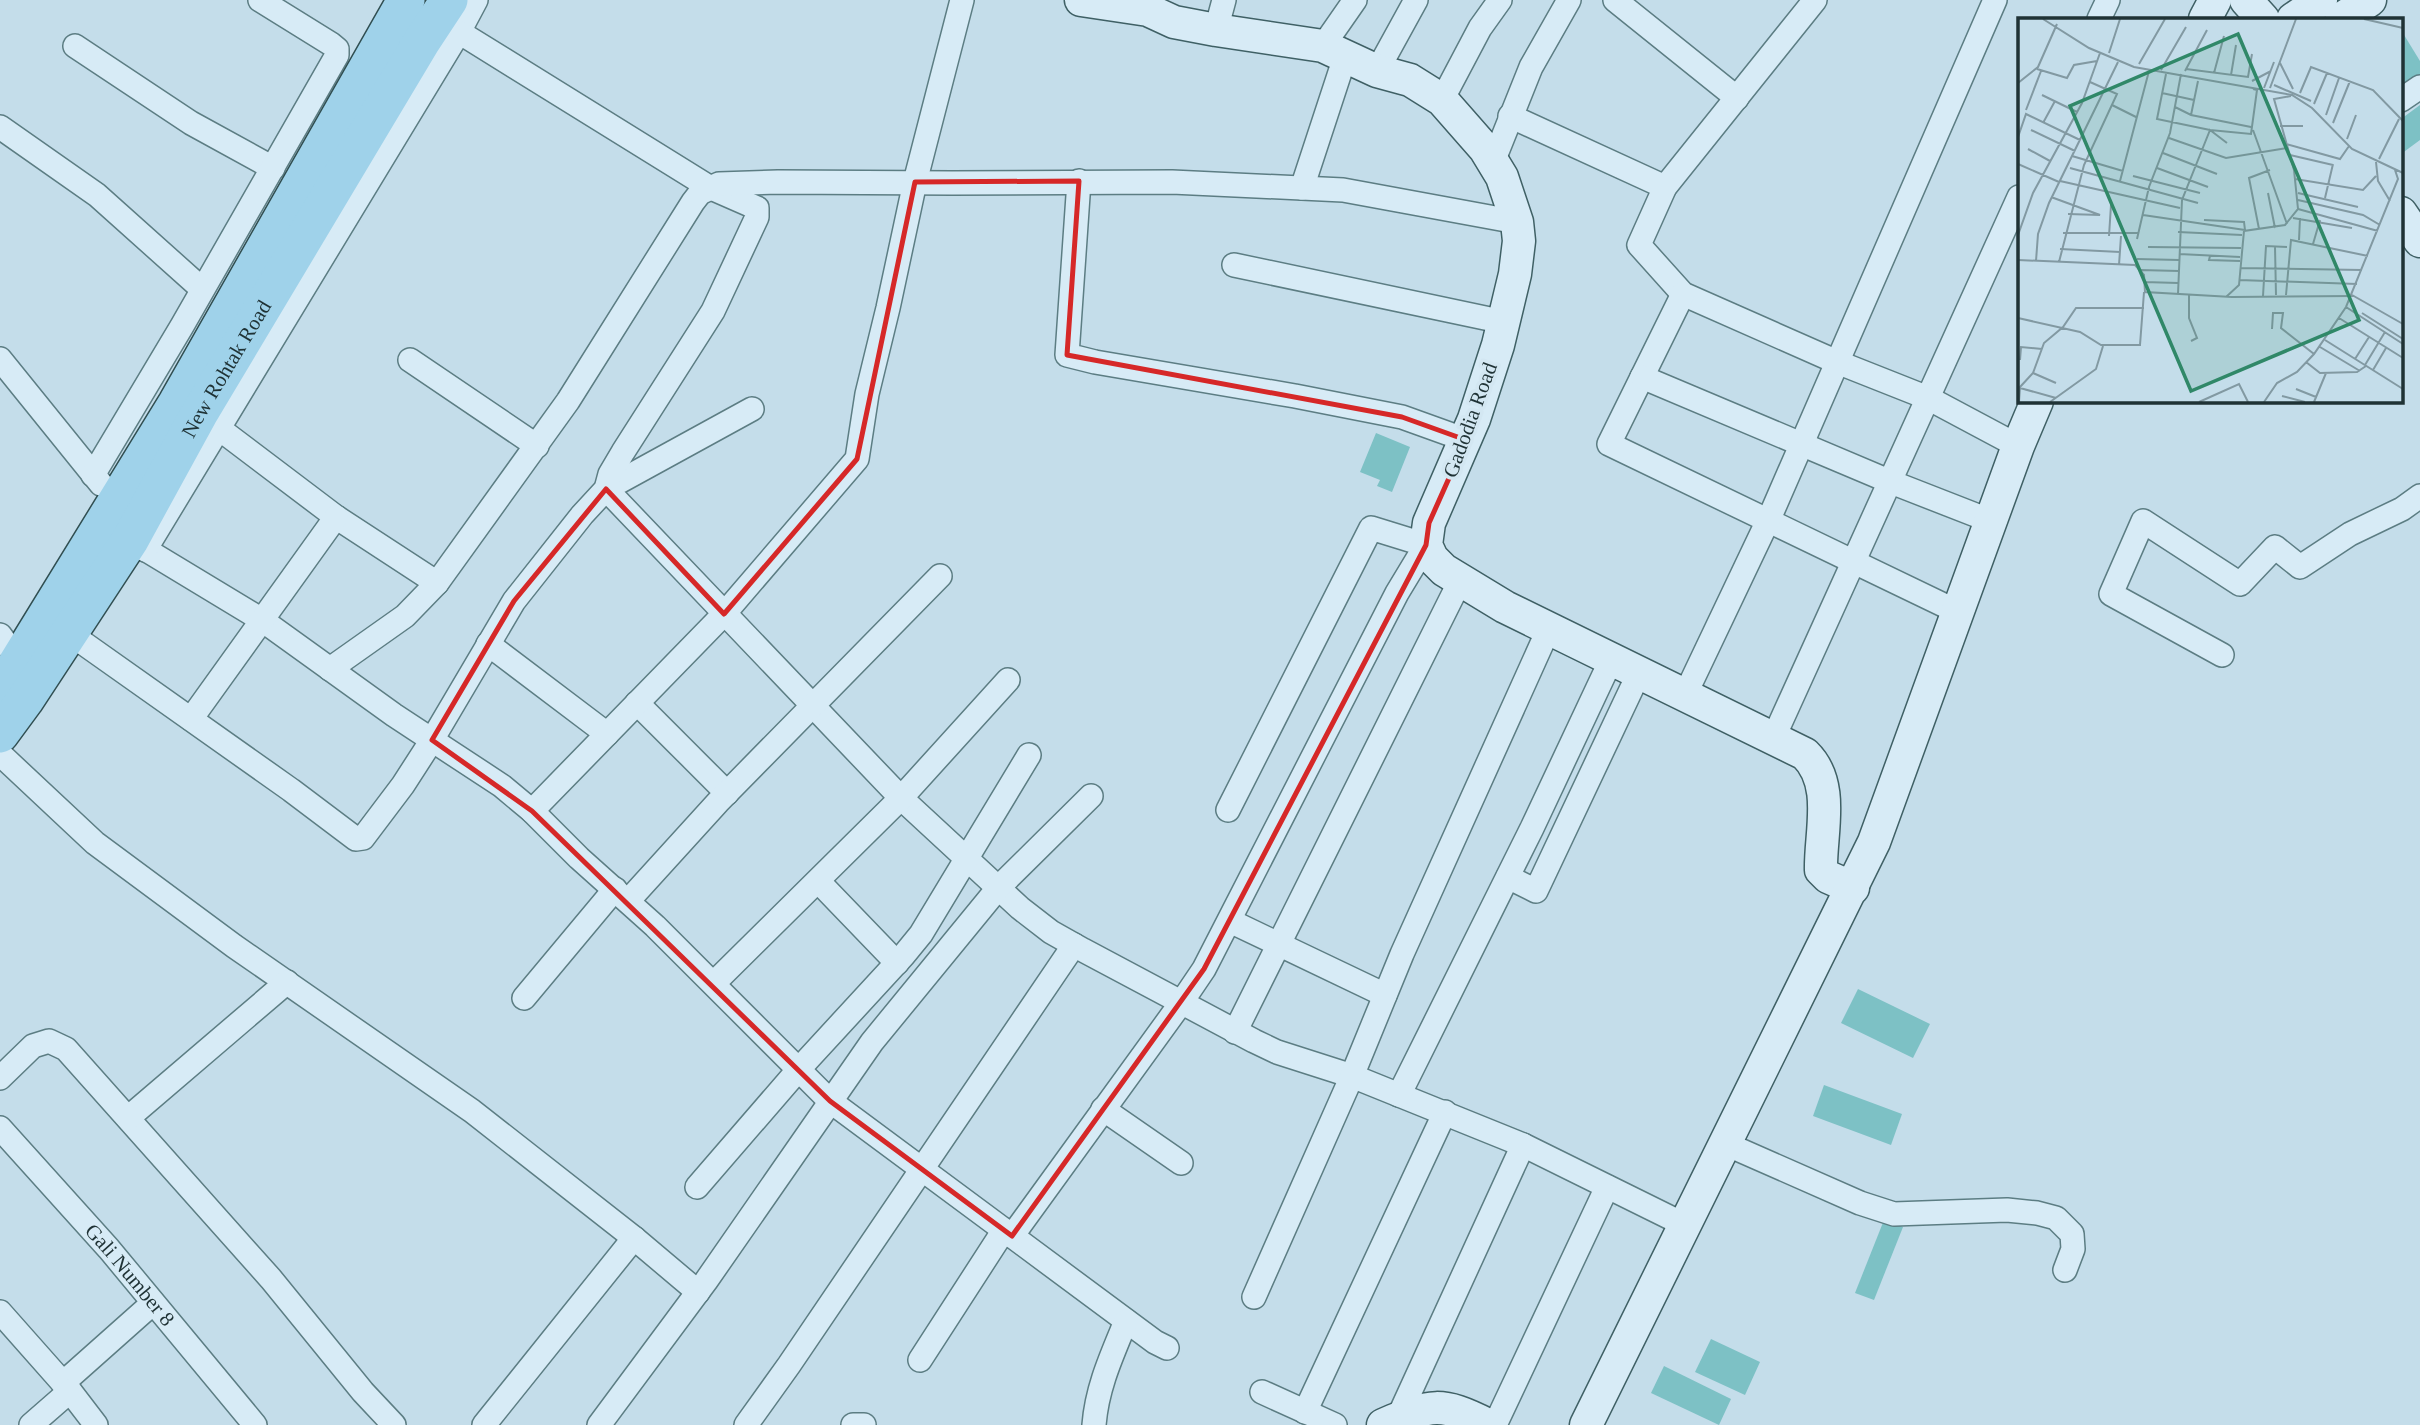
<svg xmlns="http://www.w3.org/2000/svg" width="2420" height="1425" font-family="Georgia,serif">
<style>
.building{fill:#7dc1c5}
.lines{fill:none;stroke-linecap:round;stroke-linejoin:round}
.street-casing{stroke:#5c7d83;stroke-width:26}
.secondary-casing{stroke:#3f6065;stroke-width:35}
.primary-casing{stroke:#304e51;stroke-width:40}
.street{stroke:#d7ebf6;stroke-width:23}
.secondary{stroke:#d7ebf6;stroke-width:32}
.primary{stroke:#9fd2ea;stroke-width:37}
.marked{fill:none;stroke:#d62828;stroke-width:5;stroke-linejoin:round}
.labels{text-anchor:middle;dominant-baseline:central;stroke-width:7;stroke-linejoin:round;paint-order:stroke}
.street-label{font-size:21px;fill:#1f3235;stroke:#d3e7f2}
.inset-road{fill:none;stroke:#8299a2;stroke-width:2}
.view{fill:#308868;fill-opacity:0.15;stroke:#308868;stroke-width:3.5}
.inset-edge{fill:none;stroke:#1f3235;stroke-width:3.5}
</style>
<rect width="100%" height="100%" fill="#c4ddea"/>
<g class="building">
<path d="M2401,30l19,31v23l-19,13z"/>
<path d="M2420,105v35l-19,14v-35z"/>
<path d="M1376,433l34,14 -18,45 -15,-6 3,-6 -20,-8z"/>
<path d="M1858,989l72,35 -17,34 -72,-35z"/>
<path d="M1824,1085l78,29 -11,31 -78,-29z"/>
<path d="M1884,1220l19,7 -29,73 -19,-7z"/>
<path d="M1711,1339l49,23 -15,33 -50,-23z"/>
<path d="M1664,1366l67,33 -12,26 -68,-32z"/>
</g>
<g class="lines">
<defs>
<g id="street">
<path d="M1615,0l122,98"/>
<path d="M1815,0l-150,187 -26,58 44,49 154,68 91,36 90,48"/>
<path d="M2099,19l9,-19"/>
<path d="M1216,30l8,-30"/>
<path d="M459,32l17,-32"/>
<path d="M75,46l116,77 82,45"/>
<path d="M1323,46l32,-46"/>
<path d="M1377,71l39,-71"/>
<path d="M1442,100l38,-72 20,-28"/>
<path d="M2401,100l19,-13"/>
<path d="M1510,116l155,71"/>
<path d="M0,127l97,68 105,94"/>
<path d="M1493,162l38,-95 38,-67"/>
<path d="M1079,181l-12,174 28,7 200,34 107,21 64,23"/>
<path d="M1302,188l43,-131"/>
<path d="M1234,265l270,57"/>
<path d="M1683,294l-74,150 349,168"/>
<path d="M0,359l101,125"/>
<path d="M410,360l127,86"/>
<path d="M1642,377l249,105 100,39"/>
<path d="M752,409l-146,80 295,309 119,110 31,24 32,18 171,91 23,11 75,24 171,69 162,80"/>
<path d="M217,427l119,90 101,66"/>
<path d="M93,475l89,-149 155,-271v-6l-6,-5 -71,-44"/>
<path d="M133,542l129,78 132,95 108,71 30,25 47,47 76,68 175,175 325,241 12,6"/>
<path d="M69,633l222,157 65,49 7,-1 40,-53 29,-45 82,-139 68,-86 24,-26 4,-15 13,-22 90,-141 44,-94v-9l-48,-21 -250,-155 -314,518"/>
<path d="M0,635l19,26"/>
<path d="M488,644l119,90"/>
<path d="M2222,655l-111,-61 32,-73 97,63 35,-37 25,20 50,-33 52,-25 18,-13"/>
<path d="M330,669l75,-53 32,-33 131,-182 125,-199 7,-9 19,-9 59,-2 174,1 220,-1 171,8 174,32"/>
<path d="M1685,695l87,-183 223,-512"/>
<path d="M637,703l90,90"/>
<path d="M191,719l145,-202"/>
<path d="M1773,739l246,-542"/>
<path d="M0,754l95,89 139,103 238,165 162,127 64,54"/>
<path d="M532,811l192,-197 133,-155 10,-65 21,-86 27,-126 47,-182"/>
<path d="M1508,877l28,14 103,-218"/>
<path d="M818,881l79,82"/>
<path d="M628,901l90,-99 222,-226"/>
<path d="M1230,921l155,74"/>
<path d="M714,983l187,-185 107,-118"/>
<path d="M524,998l91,-109"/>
<path d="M1235,1032l225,-451"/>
<path d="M0,1078l33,-32 16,-5 17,8 205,230 92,113 31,33"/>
<path d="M1399,1095l133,-267 79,-168"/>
<path d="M1103,1109l78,54"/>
<path d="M128,1118l159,-136"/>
<path id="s1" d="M0,1128l109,121 146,176"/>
<path d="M1726,1144l134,59 34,11 113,-4 30,3 19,5 16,16 1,15 -8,21"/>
<path d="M697,1187l102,-118 104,-113 18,-22 108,-179"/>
<path d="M1012,1236l169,-233 23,-34 193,-376 29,-48 -55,-17 -143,282"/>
<path d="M1254,1297l98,-221 50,-122 147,-326"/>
<path d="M0,1312l70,79 26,34"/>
<path d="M920,1360l84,-130"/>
<path d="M63,1383l90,-80"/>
<path d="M1262,1392l73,33"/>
<path d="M1305,1412l140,-300"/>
<path d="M1398,1418l125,-273"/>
<path d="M31,1425l39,-34"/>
<path d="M484,1425l150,-187"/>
<path d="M599,1425l107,-144 166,-239 127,-155 92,-91"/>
<path d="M746,1425l43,-60 285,-420"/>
<path d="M853,1425h11"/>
<path d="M1094,1425c3,-38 18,-70 32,-104"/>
<path d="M1495,1425l112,-238"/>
</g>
<g id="secondary">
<path d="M1081,0l67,10 26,12 42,8 107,16 54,25 33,9 32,20 43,49 17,28 15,45 2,19 -4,33 -17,71 -24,74 -45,104 -3,22 6,13 12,12 61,37 300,147c31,30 15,79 16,116l7,7 25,11"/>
<path d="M2246,0l17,19"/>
<path d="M2205,19l10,-19"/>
<path d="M2293,19l28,-19"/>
<path d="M2341,19l29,-19"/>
<path d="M2401,213l19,28"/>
<path d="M1383,1425c49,-21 57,-24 105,0"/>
<path d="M1586,1425l288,-583 144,-396 19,-45"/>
</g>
<g id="primary">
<path d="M0,691l177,-288 229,-403"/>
<path id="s2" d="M0,734l25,-34 105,-160 69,-126 223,-373 27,-41"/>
</g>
</defs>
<use href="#street" class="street-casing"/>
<use href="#secondary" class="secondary-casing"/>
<use href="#primary" class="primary-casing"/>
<use href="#street" class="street"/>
<use href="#secondary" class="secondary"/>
<use href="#primary" class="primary"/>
</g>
<path class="marked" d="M1079,181l-12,174 335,62 64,23 -37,83 -3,22 -222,424 -192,267 -182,-135 -298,-290 -100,-71 82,-139 92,-112 118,125 133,-155 58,-277z"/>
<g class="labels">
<g class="street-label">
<text stroke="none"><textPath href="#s2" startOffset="430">New Rohtak Road</textPath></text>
<text transform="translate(1470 420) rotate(-70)">Gadodia Road</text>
<text stroke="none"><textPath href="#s1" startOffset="196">Gali Number 8</textPath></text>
</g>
</g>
<g transform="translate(2018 18)">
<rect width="385" height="385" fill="#c4ddea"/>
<path class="inset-road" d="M25,1l46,29 45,19 158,28 20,13 40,41 51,24M346,1l39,9M91,35l11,-34M262,45l13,26M121,46l26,-45M19,51l30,9 7,-13 23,-4M168,51l62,8 4,-23M143,52l25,-43M167,53l22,-41M196,55l10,-37M148,56l-9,45 53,11 41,4 6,-44 -4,-1M213,57l5,-30M234,63l19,-10M0,65l20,-16 19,-43M256,67l37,16M246,70l10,-26M252,70l26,-69M144,75l32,7M282,75l11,-26 62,23 30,31M24,77l35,17M296,86l13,-31M94,87l24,12M157,89l16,8 60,12M8,92l15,-39M173,97l7,-34M308,97l13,-37M25,105l12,-22M315,105l17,-42M262,108h23M13,112l44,21M235,112l34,94M0,119l8,-23 54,26M151,120l57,20 61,-10M329,121l9,-24M268,126l54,15 9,-13M10,131l22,12M145,135l54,21M272,137l43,10M54,138l51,15M361,141l20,-40M358,144l2,19 12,20M0,146l41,18M52,150l128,35M139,150l51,19M115,158l67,17M277,161l68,11 13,-14M42,163l120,27M102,163l29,-110M250,175l7,35M280,175l60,14M33,179l49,18 -32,-1M307,180l8,-34M280,182l65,15 17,10M280,191l80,22M125,197l102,15M275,200l59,10M186,202l40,2 1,8M241,211l-10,-51 21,-8M160,214l64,3M45,215h75M0,217l15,-42 49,-90 18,-50M91,218l2,-31M119,221l12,-52 21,-54 11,-59M281,222l1,-22M295,226l7,-24M130,229l93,1M257,229l1,48M42,231l60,3M161,236l61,3M192,238l-1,4 31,1M119,241l42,1M0,242l117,5 9,10 1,17 87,5 120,-1M18,243l2,-27 11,-31 69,-141M41,244l25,-97 33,-71 -27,-12M101,247l2,-29M222,250l122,2M122,252l39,1M221,262l118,4M126,264l34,1M160,276l4,-94 28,-70 17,13M171,277v23l8,20 -6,3M268,277l5,-55 77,16M334,277l51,29M245,278l3,-50 21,1M208,279l13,-12 5,-54 41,-6 13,-16 -4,-39 -20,-71 17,-3M328,289l57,37M344,295l41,26M0,300l62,14 21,13h39l4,-53M321,300l64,40M254,311l1,-16h10l-2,15 33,26M307,322l78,49M302,329l40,24M337,341l14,-22M2,342l1,-13 21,2M288,344l14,11 37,-1 9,-6M347,347l20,-33M355,352l13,-22M15,355l23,10M2,370l36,10M278,371l20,8M264,378l23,6M1,384l1,-15 13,-14 11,-30 19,-16 13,-19h68M32,384l46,-33 7,-23M181,384l40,-18 9,18M246,384l13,-19 20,-11 17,-18 32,-47 52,-128 -3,-9M296,384l12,-29"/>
<path class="view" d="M220,16l121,286 -168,71 -121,-285z"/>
<rect width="385" height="385" class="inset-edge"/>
</g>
</svg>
